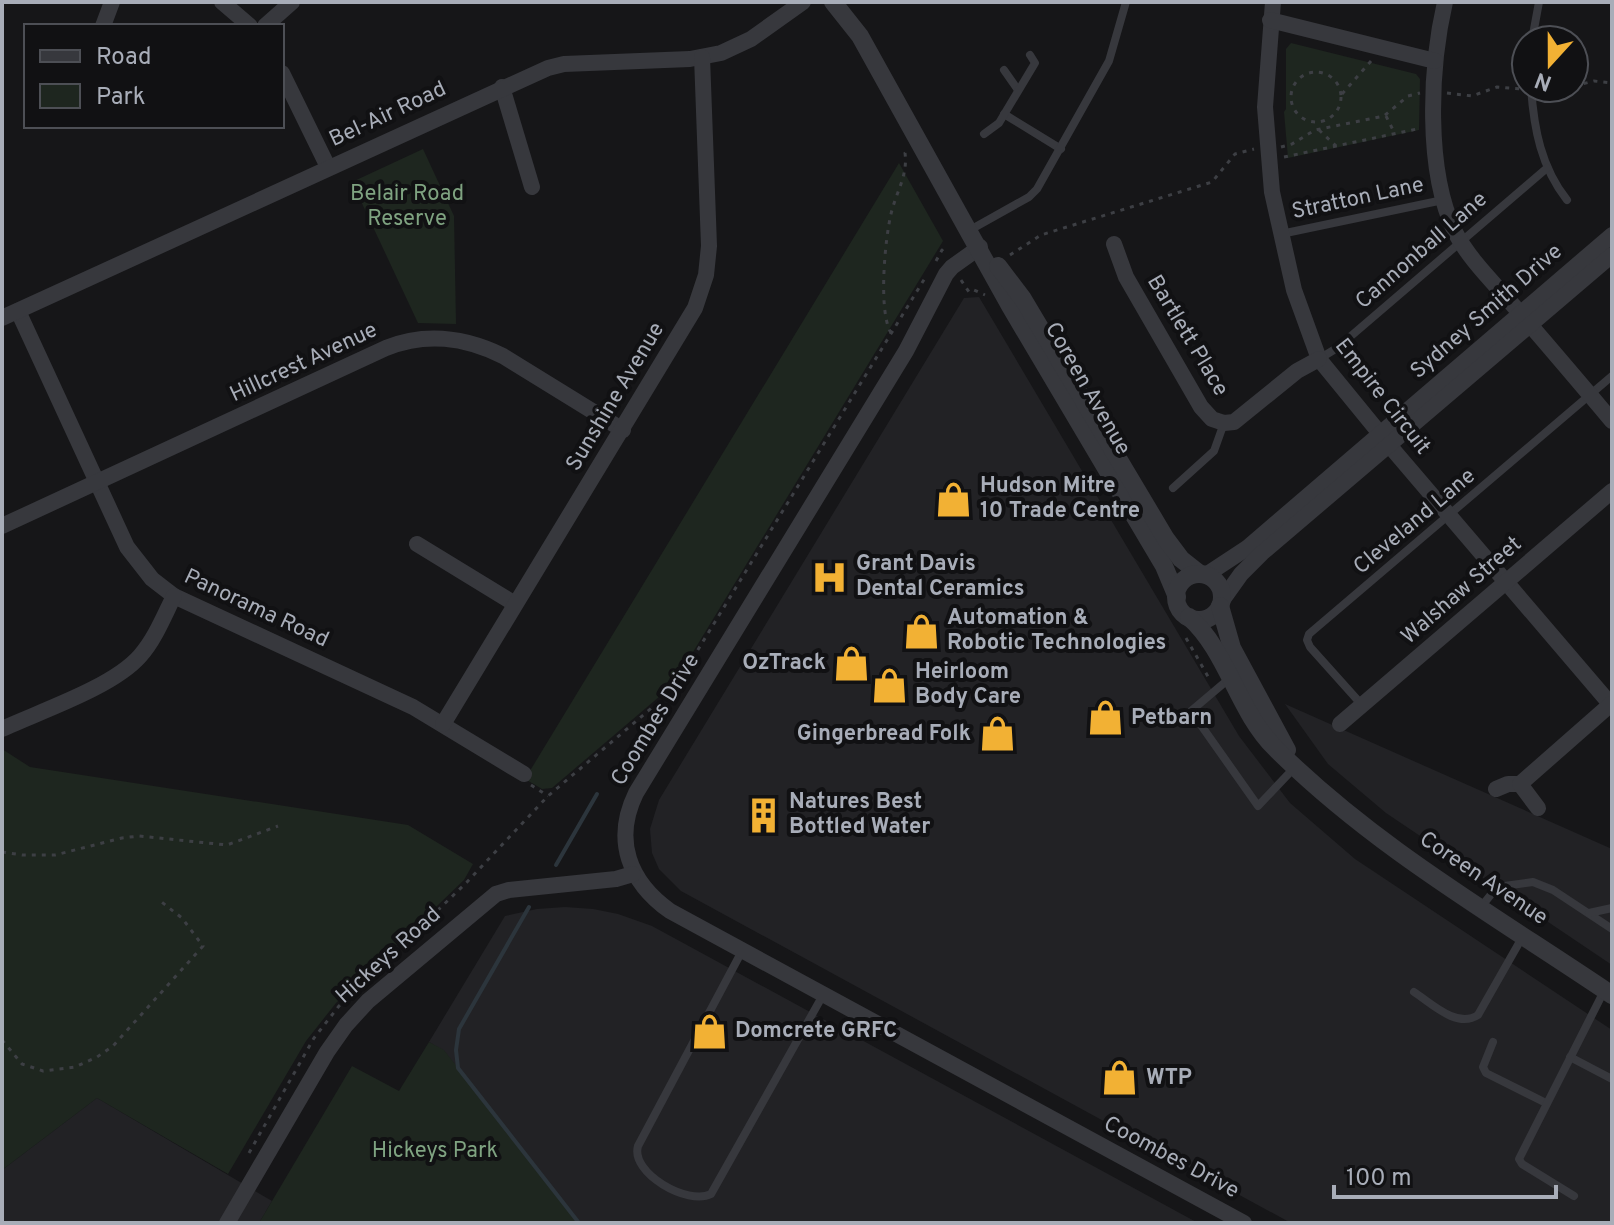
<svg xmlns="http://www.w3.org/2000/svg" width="1614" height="1225" font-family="Overpass,sans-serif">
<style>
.built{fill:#222225}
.green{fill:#1e261f}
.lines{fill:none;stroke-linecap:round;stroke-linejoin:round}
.stream{stroke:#2c353c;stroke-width:4}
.path{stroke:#3d3f44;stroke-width:3;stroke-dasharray:4 6;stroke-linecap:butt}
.service{stroke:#37383d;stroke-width:8}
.minor{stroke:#37383d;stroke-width:16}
.tertiary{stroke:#37383d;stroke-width:18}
.labels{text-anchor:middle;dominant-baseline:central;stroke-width:8;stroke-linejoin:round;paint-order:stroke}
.street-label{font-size:22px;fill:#a8adb8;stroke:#111113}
.park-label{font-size:22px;fill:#7fa381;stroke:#111113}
.poi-label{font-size:22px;font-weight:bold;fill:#a8adb8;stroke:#111113;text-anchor:start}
</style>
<rect width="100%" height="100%" fill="#161618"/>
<g class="built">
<path d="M979,297l260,439 51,67 65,56 257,171v193h-321l-610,-332 -22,-22 -7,-16 -2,-24 9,-29 305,-502z"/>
<path d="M1285,704l327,145v116l-226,-152 -58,-49z"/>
<path d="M565,907l28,2 25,5 34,12 546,297h-619l-135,-172 -15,-9 76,-126 32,-7z"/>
<path d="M97,1098l175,103 -13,22h-257v-53z"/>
</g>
<g class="green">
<path d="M1291,43l125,31 4,5 -1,51 -131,28 -4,-46 2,-3v-60z"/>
<path d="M423,149l31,67 2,108 -38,-1 -66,-141z"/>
<path d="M899,163l44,78 -270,444 -121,103 -10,1 -17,-10z"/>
<path d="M2,749l28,18 378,58 65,39 -9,16 -128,123 -30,38 -78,133 -131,-76 -95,72z"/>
<path d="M429,1042l15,8 135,173h-320l93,-157 47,25z"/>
</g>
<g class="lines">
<g class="stream">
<path d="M556,865l41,-71"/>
<path d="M529,907l-70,122 -3,21 2,18 121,155"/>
</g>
<g class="path">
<circle cx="1316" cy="97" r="25"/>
<path d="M1574,86l20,-5 18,2"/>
<path d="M1541,88h28"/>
<path d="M1447,93l25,3 25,-9 25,2"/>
<path d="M1342,94l29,-33"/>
<path d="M1386,116l9,18"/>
<path d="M1319,130l17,16"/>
<path d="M1281,147l11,-3 23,-14 69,-14 24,-20 12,-3"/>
<path d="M1284,157l133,-28"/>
<path d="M1010,255l31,-20 171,-53 23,-28 19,-5"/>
<path d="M936,261l6,-11 2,3"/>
<path d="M961,280l8,12 5,-2 11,5"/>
<path d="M891,333c-13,-22 -6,-94 0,-119 5,-22 17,-38 14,-61l2,-2"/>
<path d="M1186,638l24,42"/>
<path d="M531,785l17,11"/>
<path d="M2,852l20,3h33l67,-17 17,-2 88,9 51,-19"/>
<path d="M2,1040l20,24 21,7 32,-4 22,-10 16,-11 90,-100 -21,-28 -23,-18"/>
<path d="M249,1153l65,-115 25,-32 128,-124 81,-86 126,-107 251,-411"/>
</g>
<g class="service">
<path d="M1532,40l7,-38"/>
<path d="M1004,70l14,20"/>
<path d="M1531,88c3,41 10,79 36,112"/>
<path d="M1004,114l57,35"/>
<path d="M984,134l15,-11 36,-60 -5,-8"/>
<path d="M970,230l59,-33 8,-8 72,-128 17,-59"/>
<path d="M1281,234l162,-34"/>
<path d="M1319,359l18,-11 210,-180"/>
<path d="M1173,488l41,-37 10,-28"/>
<path d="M1230,678l-39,33 67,95 37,-39"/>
<path d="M1362,705l-52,-58 -3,-7 2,-6 303,-258"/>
<path d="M1481,907l16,-20 36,-5 20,8 59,39"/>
<path d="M1589,913l23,-5"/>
<path d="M742,951l-104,195c-8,27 50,60 73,48l112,-199"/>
<path d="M1414,992c17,11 43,37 64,23l45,-79"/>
<path d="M1493,1042l-10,25 3,6 60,30"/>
<path d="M1570,1057l42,22"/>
<path d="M1574,1196l-52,-32 -3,-5 85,-168"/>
</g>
<g class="minor">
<path d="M222,2l28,24"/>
<path d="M1273,2l-8,105 7,85 22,98 25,69 76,93 217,254"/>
<path d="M1445,2c-15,65 -20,168 10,230 14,27 38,50 57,72 34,39 67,78 100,117"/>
<path d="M1270,20l165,41"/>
<path d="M103,26l9,-24"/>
<path d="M265,26l27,-24"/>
<path d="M282,73l46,94"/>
<path d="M502,87l30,100"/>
<path d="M1114,244l12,33 75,130 11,12 12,4 10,-1 63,-51 22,-12"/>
<path d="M980,247l-28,20 -6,7 -40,77 -270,442c-23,47 -7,89 34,118l574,312"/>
<path d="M18,311l109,236 25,32 22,17 239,111 111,67"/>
<path d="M2,318l546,-250 16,-4 126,-5 31,-6 30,-14 52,-37"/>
<path d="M2,526l384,-178c40,-16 78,-11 117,8l120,74"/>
<path d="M417,544l98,60"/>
<path d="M1206,575l41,-27 365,-313"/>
<path d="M1221,602l20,-28 21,-21 350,-298"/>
<path d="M443,724l252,-416 11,-33 3,-29 -7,-189"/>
<path d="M1340,724l272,-233"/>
<path d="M2,729c39,-18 111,-42 138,-73 15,-17 24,-40 34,-60"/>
<path d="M1496,789l12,-5h12"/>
<path d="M1538,808l-18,-24 91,-80"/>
<path d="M227,1223l100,-171 19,-27 22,-24 128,-107 13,-4 107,-11 17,-5"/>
</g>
<g class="tertiary">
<path d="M833,2l27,34 150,270 154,260 13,31"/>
<path d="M998,266l25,33 143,240 15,20 19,15"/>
<circle cx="1199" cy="597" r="23"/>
<path d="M1220,606l12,42 55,102"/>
<path d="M1189,617c39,35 48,93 86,131 99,99 222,169 337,247"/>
</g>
</g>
<defs>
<symbol id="shop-bare" viewBox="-9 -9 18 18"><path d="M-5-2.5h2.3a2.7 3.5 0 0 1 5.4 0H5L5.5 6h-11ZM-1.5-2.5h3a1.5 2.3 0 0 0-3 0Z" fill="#f2b134" stroke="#111113" stroke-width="2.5" paint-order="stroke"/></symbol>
<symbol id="hospital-bare" viewBox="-9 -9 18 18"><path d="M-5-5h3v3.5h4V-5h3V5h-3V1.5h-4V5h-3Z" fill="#f2b134" stroke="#111113" stroke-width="2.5" paint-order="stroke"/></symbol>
<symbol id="building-bare" viewBox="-9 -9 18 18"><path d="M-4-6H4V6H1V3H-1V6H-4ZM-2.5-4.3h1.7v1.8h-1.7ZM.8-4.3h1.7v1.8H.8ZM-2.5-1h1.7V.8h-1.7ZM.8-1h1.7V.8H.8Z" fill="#f2b134" stroke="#111113" stroke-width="2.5" paint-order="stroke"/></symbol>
</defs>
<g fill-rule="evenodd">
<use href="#shop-bare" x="928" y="474" width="51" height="51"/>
<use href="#hospital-bare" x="804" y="552" width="51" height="51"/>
<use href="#shop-bare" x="896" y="606" width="51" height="51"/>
<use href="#shop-bare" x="826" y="638" width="51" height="51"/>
<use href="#shop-bare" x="864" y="660" width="51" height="51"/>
<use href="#shop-bare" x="1080" y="692" width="51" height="51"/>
<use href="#shop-bare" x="972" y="708" width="51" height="51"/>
<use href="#building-bare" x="738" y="790" width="51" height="51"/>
<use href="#shop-bare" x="684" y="1006" width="51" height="51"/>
<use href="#shop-bare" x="1094" y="1052" width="51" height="51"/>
</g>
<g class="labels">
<g class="street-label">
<text transform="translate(388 115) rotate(-25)">Bel-Air Road</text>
<text transform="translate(1358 199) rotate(-12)">Stratton Lane</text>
<text transform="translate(1422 251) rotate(-41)">Cannonball Lane</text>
<text transform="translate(1487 312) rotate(-41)">Sydney Smith Drive</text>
<text transform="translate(1187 336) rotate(59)">Bartlett Place</text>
<text transform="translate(304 363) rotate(-25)">Hillcrest Avenue</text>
<text transform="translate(1087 389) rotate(60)">Coreen Avenue</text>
<text transform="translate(616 397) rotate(-59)">Sunshine Avenue</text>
<text transform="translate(1382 397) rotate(52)">Empire Circuit</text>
<text transform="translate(1415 522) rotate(-40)">Cleveland Lane</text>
<text transform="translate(1462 591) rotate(-41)">Walshaw Street</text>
<text transform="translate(256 609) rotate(25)">Panorama Road</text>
<text transform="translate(656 720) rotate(-59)">Coombes Drive</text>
<text transform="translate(1483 879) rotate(34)">Coreen Avenue</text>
<text transform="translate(389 956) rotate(-42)">Hickeys Road</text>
<text transform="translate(1171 1158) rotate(28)">Coombes Drive</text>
</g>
<g class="park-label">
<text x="407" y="194">Belair Road<tspan x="407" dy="25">Reserve</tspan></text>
<text x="435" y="1151">Hickeys Park</text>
</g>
<g class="poi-label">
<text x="980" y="486">Hudson Mitre<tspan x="980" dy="25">10 Trade Centre</tspan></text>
<text x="856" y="564">Grant Davis<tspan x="856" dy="25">Dental Ceramics</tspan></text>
<text x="947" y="618">Automation &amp;<tspan x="947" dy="25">Robotic Technologies</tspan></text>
<text x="826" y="663" text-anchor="end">OzTrack</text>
<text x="915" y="672">Heirloom<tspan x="915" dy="25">Body Care</tspan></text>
<text x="1131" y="718">Petbarn</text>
<text x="971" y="734" text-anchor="end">Gingerbread Folk</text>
<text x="789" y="802">Natures Best<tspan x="789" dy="25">Bottled Water</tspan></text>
<text x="735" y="1031">Domcrete GRFC</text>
<text x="1146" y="1078">WTP</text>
</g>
</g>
<rect width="1614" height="1225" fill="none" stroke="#a8adb8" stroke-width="8"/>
<rect x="24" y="24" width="260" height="104" fill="#111113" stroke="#4d4f55" stroke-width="2"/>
<rect x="40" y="50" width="40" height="12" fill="#37383d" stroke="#4d4f55" stroke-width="2"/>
<text x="96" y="64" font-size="24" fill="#a8adb8">Road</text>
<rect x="40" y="84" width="40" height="24" fill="#1e261f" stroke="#4d4f55" stroke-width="2"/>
<text x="96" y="104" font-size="24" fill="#a8adb8">Park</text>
<g transform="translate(1550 64) rotate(201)"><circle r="38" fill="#111113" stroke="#4d4f55" stroke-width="2"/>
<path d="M0-6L14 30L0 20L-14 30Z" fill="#f2b134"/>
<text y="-12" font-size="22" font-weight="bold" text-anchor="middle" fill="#a8adb8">N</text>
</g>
<path d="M1334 1185v12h222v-12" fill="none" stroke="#a8adb8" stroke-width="4"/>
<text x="1346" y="1185" font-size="24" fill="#a8adb8" stroke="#111113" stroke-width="6" paint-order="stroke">100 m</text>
</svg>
